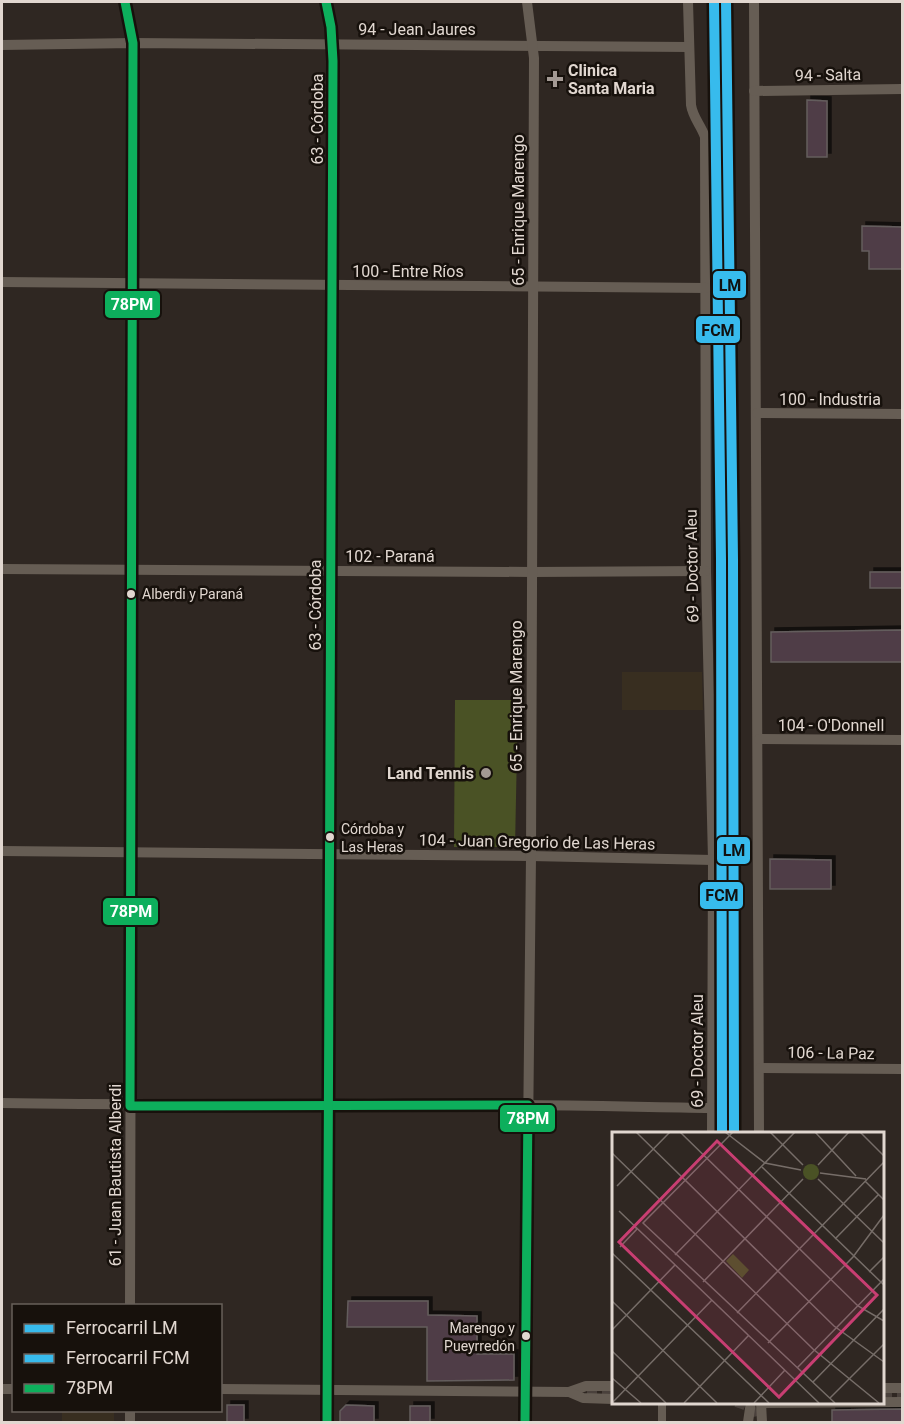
<svg xmlns="http://www.w3.org/2000/svg" width="904" height="1424" font-family="Roboto,sans-serif">
<style>
.education{fill:#382e20}
.green{fill:#4a5225}
.building{fill:#4f3d46;stroke:#645d5d;stroke-width:1.5;filter:url(#shadow)}
.lines{fill:none;stroke-linecap:round;stroke-linejoin:round}
.minor-tunnel{stroke:#4a413c;stroke-width:10;stroke-dasharray:10 5;stroke-linecap:butt}
.pedestrian{stroke:#665d54;stroke-width:8}
.minor{stroke:#665d54;stroke-width:10}
.bus-1-casing{stroke:#17110c;stroke-width:14}
.bus-1{stroke:#0daf5c;stroke-width:9}
.rail-1-casing{stroke:#17110c;stroke-width:15}
.rail-2-casing{stroke:#17110c;stroke-width:15}
.rail-1{stroke:#37bbed;stroke-width:10}
.rail-2{stroke:#37bbed;stroke-width:10}
.poi-dot{fill:#a39993;stroke:#17110c;stroke-width:2}
.bus-dot{fill:#e1d7d0;stroke:#17110c;stroke-width:2}
.labels{text-anchor:middle;dominant-baseline:central;stroke-width:5;stroke-linejoin:round;paint-order:stroke}
.bus-label{font-size:14px;fill:#e1d7d0;stroke:#17110c;text-anchor:start}
.street-label{font-size:16px;fill:#e1d7d0;stroke:#17110c}
.poi-label{font-size:16px;font-weight:bold;fill:#e1d7d0;stroke:#17110c;text-anchor:start}
.inset-road{fill:none;stroke:#766d68;stroke-width:1.5}
.view{fill:#c83e72;fill-opacity:0.15;stroke:#c83e72;stroke-width:3}
.inset-edge{fill:none;stroke:#e1d7d0;stroke-width:3}
.line-badge{stroke:#17110c;stroke-width:2}
.badge-label{font-size:16px;text-anchor:middle;font-weight:bold;fill:#fff}
.pale-badge-label{font-size:16px;text-anchor:middle;font-weight:bold;fill:#111}
</style>
<defs>
<filter id="shadow"><feDropShadow dx="4" dy="-4" stdDeviation="0" flood-color="#0009"/></filter>
</defs>
<rect width="100%" height="100%" fill="#2f2722"/>
<g class="education">
<path d="M622,672h80l1,38h-81z"/>
<rect x="62" y="1411" width="52" height="11"/>
</g>
<path class="green" d="M455,700h63l-3,147h-61z"/>
<g class="building">
<path d="M807,100l20,1v56h-20z"/>
<path d="M862,226l41,1v42h-34v-18h-7z"/>
<rect x="870" y="572" width="33" height="16"/>
<path d="M903,630v32h-132v-30z"/>
<path d="M770,859l61,1v29h-61z"/>
<path d="M348,1301h80v14l49,1v38h37v26l-87,1v-54h-80z"/>
<rect x="227" y="1405" width="17" height="17"/>
<path d="M346,1405l28,1v16h-34v-11z"/>
<rect x="410" y="1406" width="20" height="16"/>
<path d="M903,1409v13h-71v-12z"/>
</g>
<g class="lines">
<g class="minor-tunnel">
<path d="M572,1392h41"/>
<path d="M882,1395h20"/>
<path d="M736,1402c13,4 18,6 19,20"/>
</g>
<path class="pedestrian" d="M662,1422v-20"/>
<g class="minor">
<path d="M125,2l8,41 -3,1263"/>
<path d="M326,2l5,25 2,34 -6,1361"/>
<path d="M688,2l3,103c2,13 10,20 14,32l1,434 7,289 -1,273"/>
<path d="M754,2l5,1131"/>
<path d="M2,45l131,-2 556,4"/>
<path d="M754,91l148,-2"/>
<path d="M2,282l704,6"/>
<path d="M757,413l145,1"/>
<path d="M2,569l530,3 174,-1"/>
<path d="M759,739l143,1"/>
<path d="M2,851l529,5 182,4"/>
<path d="M760,1068l142,1"/>
<path d="M2,1103c109,2 218,1 328,1 127,-1 255,2 382,4"/>
<path d="M882,1388h20"/>
<path d="M2,1389h12"/>
<path d="M220,1389l349,3 17,-6h27"/>
<path d="M569,1392l14,6 30,1"/>
<path d="M130,1422v-12"/>
<path d="M525,1422l6,-566 3,-798 -7,-56"/>
<path d="M748,1422l3,-20"/>
<path d="M762,1422l-1,-19 141,-1"/>
</g>
<defs>
<g id="bus-1">
<path d="M125,2l8,41 -3,1063 398,-1 -3,317"/>
<path d="M326,2l5,25 2,34 -6,1361"/>
</g>
</defs>
<use href="#bus-1" class="bus-1-casing"/>
<use href="#bus-1" class="bus-1"/>
<defs>
<path id="rail-1" d="M726,2l7,557 1,574"/>
<path id="rail-2" d="M714,2l7,557 1,574"/>
</defs>
<use href="#rail-1" class="rail-1-casing"/>
<use href="#rail-2" class="rail-2-casing"/>
<use href="#rail-1" class="rail-1"/>
<use href="#rail-2" class="rail-2"/>
</g>
<g class="poi-dot">
<path d="M552 70h6v6h6v6h-6v6h-6v-6h-6v-6h6z"/>
<circle cx="486" cy="773" r="6"/>
</g>
<g class="bus-dot">
<circle cx="131" cy="594" r="5"/>
<circle cx="330" cy="837" r="5"/>
<circle cx="526" cy="1336" r="5"/>
</g>
<g class="labels">
<g class="bus-label">
<text x="142" y="594">Alberdi y Paraná</text>
<text x="341" y="829">Córdoba y<tspan x="341" dy="18">Las Heras</tspan></text>
<text x="515" y="1328" text-anchor="end">Marengo y<tspan x="515" dy="18">Pueyrredón</tspan></text>
</g>
<g class="street-label">
<text x="417" y="29">94 - Jean Jaures</text>
<text transform="translate(828 75) rotate(-1)">94 - Salta</text>
<text transform="translate(317 119) rotate(-90)">63 - Córdoba</text>
<text transform="translate(518 210) rotate(-90)">65 - Enrique Marengo</text>
<text x="408" y="271">100 - Entre Ríos</text>
<text x="830" y="399">100 - Industria</text>
<text x="390" y="556">102 - Paraná</text>
<text transform="translate(692 566) rotate(-91)">69 - Doctor Aleu</text>
<text transform="translate(315 605) rotate(-90)">63 - Córdoba</text>
<text transform="translate(516 696) rotate(-90)">65 - Enrique Marengo</text>
<text x="831" y="725">104 - O'Donnell</text>
<text transform="translate(537 842) rotate(1)">104 - Juan Gregorio de Las Heras</text>
<text transform="translate(697 1051) rotate(-90)">69 - Doctor Aleu</text>
<text transform="translate(831 1053) rotate(1)">106 - La Paz</text>
<text transform="translate(115 1175) rotate(-90)">61 - Juan Bautista Alberdi</text>
</g>
<g class="poi-label">
<text x="568" y="70">Clinica<tspan x="568" dy="18">Santa Maria</tspan></text>
<text x="474" y="773" text-anchor="end">Land Tennis</text>
</g>
</g>
<g transform="translate(612 1132)">
<rect width="272" height="272" fill="#2f2722"/>
<path d="M121,122l16,16 -7,8 -16,-17z" fill="#4a5225"/>
<path d="M191 40a8 8 0 1 1 16 0a8 8 0 1 1-16 0Z" fill="#4a5225"/>
<path class="inset-road" d="M24,0l198,194 50,36M68,0l178,174 26,15M113,0l40,31 36,7M121,0l-90,91 192,180M158,0l33,33M203,0l41,44M248,0l24,24M0,21l201,196 66,54M206,33l31,-33M150,35l122,118M208,41l46,6M206,47l66,64M253,49l19,19M5,54l53,-54M7,79l200,192M223,107l43,-44M8,115l17,-18 -3,-3M0,121l157,150M63,123l120,-123M257,140l15,-15M91,150l100,-103M0,169l105,102M125,181l147,-151M0,198l63,-65M156,211l85,-86 31,-42M0,219l54,52M185,236l87,-89M0,246l29,25M201,250l71,-73M218,266l54,-54M0,271l100,-103M72,271l65,-68M142,271l31,-33"/>
<path class="view" d="M105,9l160,154 -98,102 -160,-155z"/>
<rect width="272" height="272" class="inset-edge"/>
</g>
<g class="line-badge">
<rect x="712" y="270" width="35" height="29" rx="6" fill="#37bbed"/>
<rect x="104" y="290" width="57" height="29" rx="6" fill="#0daf5c"/>
<rect x="695" y="315" width="46" height="29" rx="6" fill="#37bbed"/>
<rect x="716" y="836" width="35" height="29" rx="6" fill="#37bbed"/>
<rect x="699" y="881" width="45" height="29" rx="6" fill="#37bbed"/>
<rect x="102" y="897" width="57" height="29" rx="6" fill="#0daf5c"/>
<rect x="499" y="1104" width="57" height="29" rx="6" fill="#0daf5c"/>
</g>
<g class="badge-label">
<text x="132" y="310">78PM</text>
<text x="131" y="917">78PM</text>
<text x="528" y="1124">78PM</text>
</g>
<g class="pale-badge-label">
<text x="730" y="291">LM</text>
<text x="718" y="336">FCM</text>
<text x="734" y="856">LM</text>
<text x="722" y="901">FCM</text>
</g>
<rect width="904" height="1424" fill="none" stroke="#e1d7d0" stroke-width="6"/>
<rect x="12" y="1304" width="210" height="108" fill="#17110c" stroke="#68605a" stroke-width="1.5"/>
<rect x="24" y="1324" width="30" height="9" fill="#37bbed" stroke="#68605a" stroke-width="1.5"/>
<text x="66" y="1334" font-size="18" fill="#e1d7d0">Ferrocarril LM</text>
<rect x="24" y="1354" width="30" height="9" fill="#37bbed" stroke="#68605a" stroke-width="1.5"/>
<text x="66" y="1364" font-size="18" fill="#e1d7d0">Ferrocarril FCM</text>
<rect x="24" y="1384" width="30" height="9" fill="#0daf5c" stroke="#68605a" stroke-width="1.5"/>
<text x="66" y="1394" font-size="18" fill="#e1d7d0">78PM</text>
</svg>
